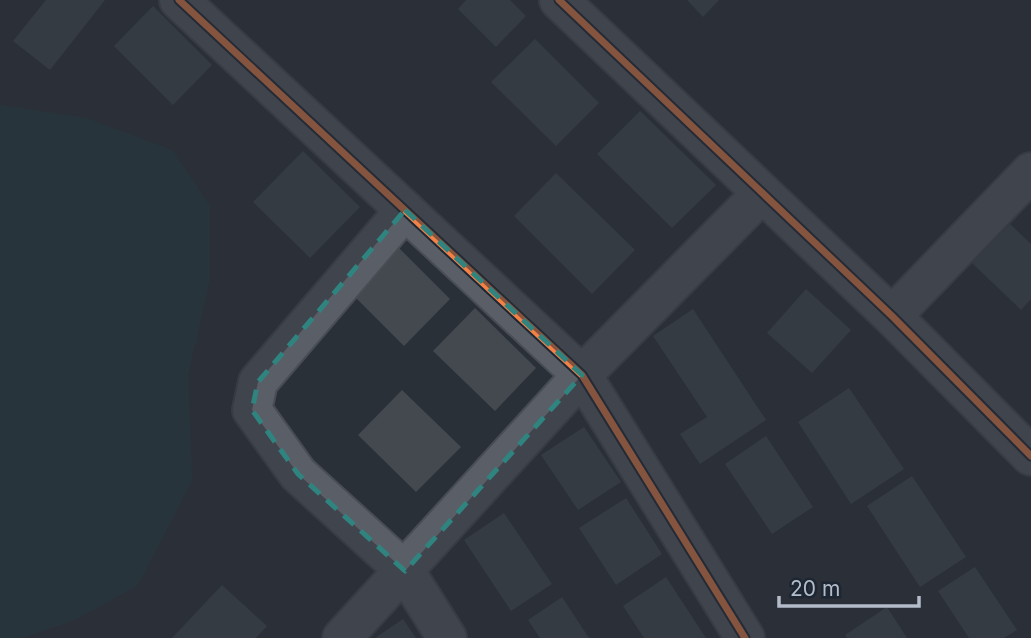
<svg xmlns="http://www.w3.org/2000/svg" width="1031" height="638" font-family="Inter,sans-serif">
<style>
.green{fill:#273a3e}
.building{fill:#444950}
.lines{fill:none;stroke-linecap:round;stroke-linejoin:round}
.minor-casing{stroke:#484c53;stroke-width:42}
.minor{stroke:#5a5e66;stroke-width:38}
.cycleway-casing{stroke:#1d2633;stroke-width:11}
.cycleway{stroke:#f48246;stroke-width:7}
.marked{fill:none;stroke:#308480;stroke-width:5;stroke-dasharray:14 9;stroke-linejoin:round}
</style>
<rect width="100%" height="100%" fill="#2a3038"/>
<path class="green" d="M0,105l86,13 86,32 38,56v73l-22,96 4,105 -54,105 -63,35 -53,18h-22z"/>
<g class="building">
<path d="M46,0h59l-55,70 -37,-29z"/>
<path d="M466,0h44l16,16 -30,31 -38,-38z"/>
<path d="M687,0h32l-16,17z"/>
<path d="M153,6l59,59 -39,40 -59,-59z"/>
<path d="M535,39l64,64 -43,43 -65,-64z"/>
<path d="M640,111l76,74 -44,43 -75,-74z"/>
<path d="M303,151l57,56 -50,51 -57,-56z"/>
<path d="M556,173l79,77 -43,44 -78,-78z"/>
<path d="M1010,224l21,20v55l-10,11 -49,-47z"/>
<path d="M397,246l53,53 -46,47 -53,-53z"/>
<path d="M806,289l45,41 -39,43 -45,-40z"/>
<path d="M475,308l61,60 -41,43 -62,-60z"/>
<path d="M693,309l73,111 -66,44 -20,-30 27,-17 -54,-81z"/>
<path d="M849,388l55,81 -53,35 -53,-82z"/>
<path d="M402,390l59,57 -45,45 -58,-57z"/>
<path d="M584,427l37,55 -43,28 -37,-55z"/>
<path d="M766,436l47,71 -41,27 -47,-70z"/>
<path d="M912,476l54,81 -46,30 -53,-81z"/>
<path d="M626,498l36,56 -46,31 -37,-57z"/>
<path d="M504,513l48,71 -41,27 -47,-71z"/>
<path d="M975,567l42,63 -13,8h-35l-31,-47z"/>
<path d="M666,577l40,61h-62l-21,-32z"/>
<path d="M222,585l45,41 -11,12h-84z"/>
<path d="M562,597l27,41h-49l-12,-18z"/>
<path d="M887,607l20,31h-60l-2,-3z"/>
<path d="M403,619l13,19h-41z"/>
</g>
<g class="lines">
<defs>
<g id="minor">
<path d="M179,0l403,375 163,263"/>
<path d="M559,0l333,316 139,140"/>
<path d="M405,210l-147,172 -6,28 46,64 107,97 42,67"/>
<path d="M892,316l139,-144"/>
<path d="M342,638l240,-263 180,-182"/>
</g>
</defs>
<use href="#minor" class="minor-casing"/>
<use href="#minor" class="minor"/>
<defs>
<g id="cycleway">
<path d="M179,0l403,375 163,263"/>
<path d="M559,0l333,316 139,140"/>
</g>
</defs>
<use href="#cycleway" class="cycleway-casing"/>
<use href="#cycleway" class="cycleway"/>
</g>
<path d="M0 0H1031V638H0ZM405,210l177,165 -177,196 -107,-97 -46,-64 6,-28z" fill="#2a3038" fill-opacity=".55" fill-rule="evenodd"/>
<path class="marked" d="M405,210l177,165 -177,196 -107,-97 -46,-64 6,-28z"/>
<path d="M779 596v10h140v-10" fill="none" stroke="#b4bcc9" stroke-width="3.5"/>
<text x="790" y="596" font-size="21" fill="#b4bcc9" stroke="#1d2633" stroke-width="5" paint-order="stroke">20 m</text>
</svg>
